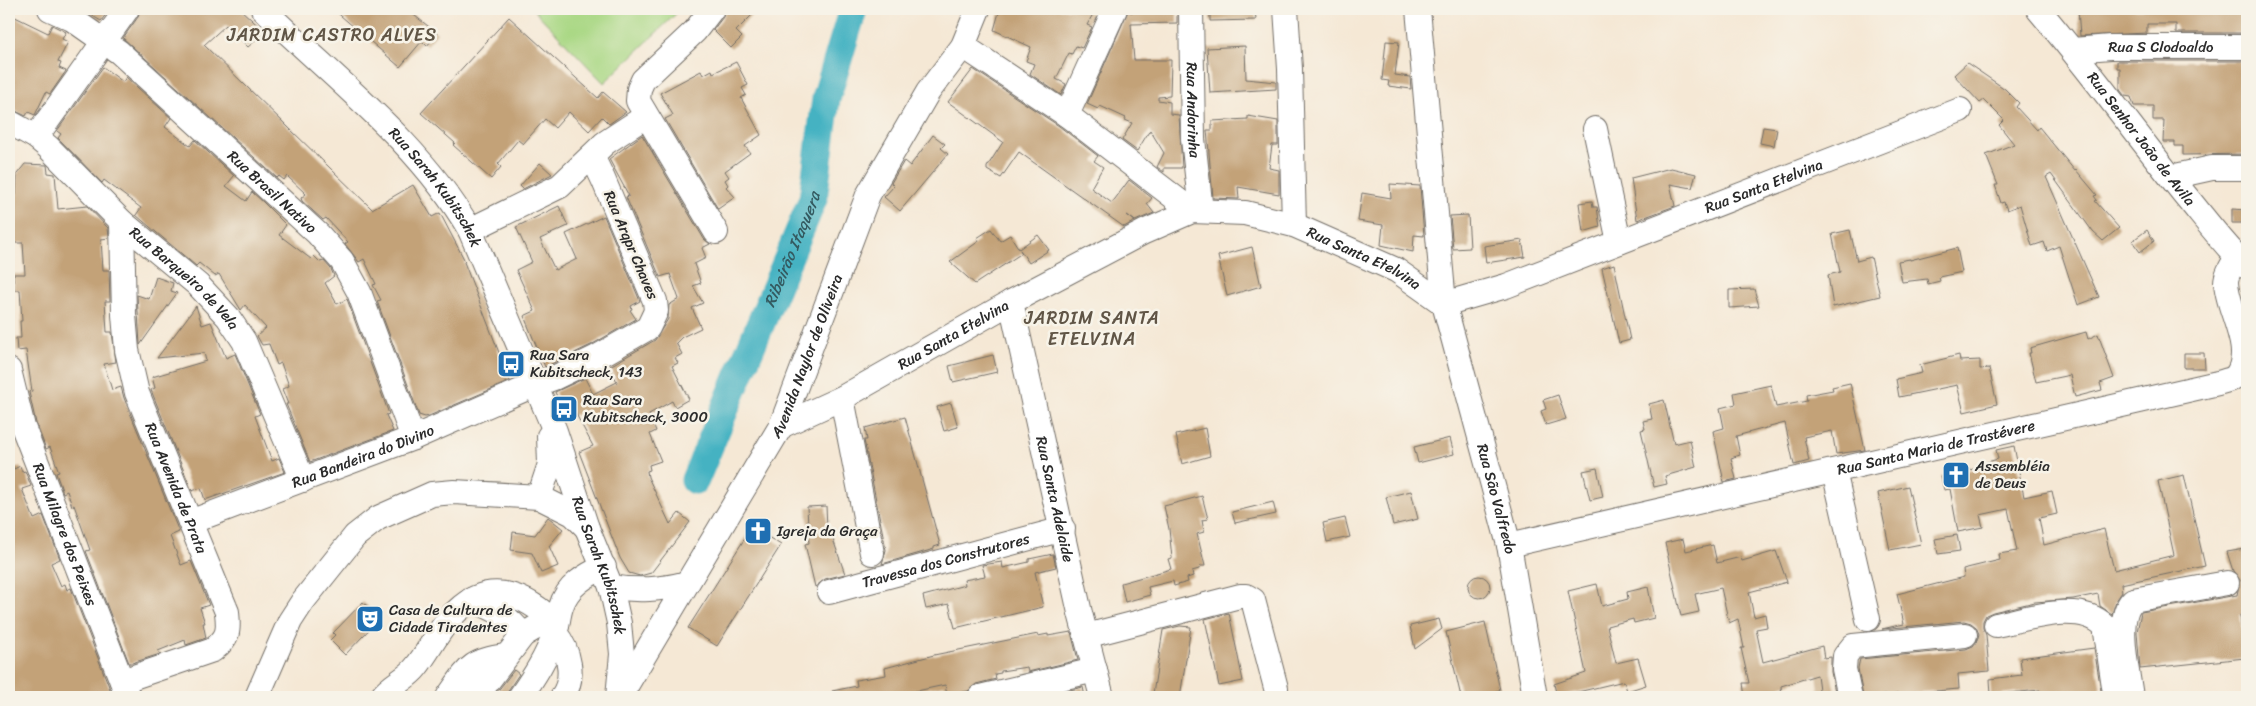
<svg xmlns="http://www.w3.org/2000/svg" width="2256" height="706" font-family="Sriracha,sans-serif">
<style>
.green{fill:#aad885;stroke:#6a8258}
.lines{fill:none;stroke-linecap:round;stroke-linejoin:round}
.river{stroke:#45b2c2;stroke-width:29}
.building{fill:#c3a278}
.minor-casing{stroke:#726d66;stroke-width:26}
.minor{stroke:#fff;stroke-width:24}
.labels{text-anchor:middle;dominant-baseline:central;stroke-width:5;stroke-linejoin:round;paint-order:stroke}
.street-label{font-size:15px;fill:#2b2b2b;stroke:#f7f3e8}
.poi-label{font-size:15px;fill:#2b2b2b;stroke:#f7f3e8;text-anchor:start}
.water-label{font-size:16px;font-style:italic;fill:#345a60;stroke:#f7f3e8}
.quarter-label{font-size:18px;letter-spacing:1px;fill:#605546;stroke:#f7f3e8}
</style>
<rect width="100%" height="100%" fill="#f7f3e8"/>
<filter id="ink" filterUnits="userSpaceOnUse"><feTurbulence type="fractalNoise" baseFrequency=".02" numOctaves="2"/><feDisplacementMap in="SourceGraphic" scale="10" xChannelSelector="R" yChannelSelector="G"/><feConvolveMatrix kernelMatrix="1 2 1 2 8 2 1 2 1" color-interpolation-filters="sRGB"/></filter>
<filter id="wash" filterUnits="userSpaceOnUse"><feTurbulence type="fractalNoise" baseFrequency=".0096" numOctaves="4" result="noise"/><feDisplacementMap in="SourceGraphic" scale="20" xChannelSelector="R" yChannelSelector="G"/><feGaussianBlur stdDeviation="1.12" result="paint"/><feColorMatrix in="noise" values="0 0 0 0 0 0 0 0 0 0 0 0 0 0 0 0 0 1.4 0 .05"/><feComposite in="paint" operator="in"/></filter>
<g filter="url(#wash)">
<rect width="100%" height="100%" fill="#f5e8d5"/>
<path class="green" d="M533,9h148l-77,74z"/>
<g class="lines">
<path class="river" id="s1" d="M695,480l118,-281 13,-100 27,-90"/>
</g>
<g id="blocks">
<g class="building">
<path d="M81,9h29l-9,12z"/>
<path d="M140,9h100l25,23 -17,15 -22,-22 -22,20 168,164 41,-24 19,32 8,-4 25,48 -1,1 46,119 -81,35 -4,1 -6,-2 -42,-114 4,-1 -8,-15 3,-1 -12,-25 -5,3 -14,-18 3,-2 -22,-24 -3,2 -21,-19 -1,-3 5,-4 -19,-18 -3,4 -5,-4 -2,2 -154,-140 15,-21z"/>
<path d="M333,9h73l31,24 -10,13 -5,-5 -22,26z"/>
<path d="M726,9h32l-22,22 6,6 -11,11 -18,-18 10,-13z"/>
<path d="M1000,9h82l11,5 -6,11 5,2 -10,21 -6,-2 -4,8 -3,-1 -13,26 10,5 -5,11 -31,-21 4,-10 -8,-3 5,-14 -37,-17z"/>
<path d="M1129,9l1,3h19v-3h28v14l-46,1 3,36h37l-1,36 -12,1v3l12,2v12l9,1 3,53h-18v4l-7,-5 7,-14 -14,-23 -13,21 -15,-11 10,-17 -7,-3 1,-2 -26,-12 -2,3 -11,-5z"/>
<path d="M1210,9h45l1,11 -46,1z"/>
<path d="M2078,9h169v24h-71v-9h-29v9l-67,3z"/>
<path d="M9,14l39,19 4,-8 14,7 -4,7 6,3 -10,20 3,1 -2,5 7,3 -16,23 -4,-2 -11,23 -7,-3 -2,4 -17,-8z"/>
<path d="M509,17l89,81 5,-6 23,20 -17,12 -7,-7 -13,14 -20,-19 -14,16 -10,-9 -22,25 -5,-4 -20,24 3,3 -10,12 -38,-34 2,-2 -34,-30z"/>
<path d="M1386,41l13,1 -4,33 15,2 1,12 -23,-3 1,-5 -7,-1z"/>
<path d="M1245,46l1,33 30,3v7l-66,4 -3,-45z"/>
<path d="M2117,61h130v93l-64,1v-9h-8v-4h-12l1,-22h-11v-14h-19l-3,-9 -6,-1 -5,-6v-22h-3z"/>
<path d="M736,62l12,23 -6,3 4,7 -5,3 20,37 -16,11 5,7 -25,18 4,6 -4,3 3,5 -2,2 9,10 -17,12 -53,-90 8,-4 -13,-22 41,-22 2,4 9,-5 1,3z"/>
<path d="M1967,63l38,26 14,14 -3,4 21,23 2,-3 36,44 1,-1 21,25 -3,1 3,4 -2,1 24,27 -16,13 -10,-9 -42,-58 -5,3 53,120 -21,8 -19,-59 -12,5 -3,-9 -12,4 -12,-41 -13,5 -3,-8 -3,1 -6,-18h3l-12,-30 28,-11 -15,-19 5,-5 -20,-20 -4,3 -26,-28z"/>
<path d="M103,67l20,15 3,-5 45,41 -6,9 25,19 5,-6 39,36 -8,10 20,15 6,-9 11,10 23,23 -7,10 32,24 3,-3 6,6 4,-1 7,8 3,7 -9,7 12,21 10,-5 42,115 -3,1 7,16 -83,31 -24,-58h2l-6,-15 7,-3 -8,-23 -4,2 -8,-21 -7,1 -5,-9 9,-8 -21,-23 -4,5 -22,-36 -4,2 -16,-13 -3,3 -53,-45 -7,-6 5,-7 -37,-28 -2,3 -44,-45 3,-4 -4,-3z"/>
<path d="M973,69l86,57 39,30 -4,5 9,6 -12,21 21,15 17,-23 23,18 -5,6 7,9 -19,8 -8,-6 8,6 -11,6 -105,-75 -18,26 -14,-8v-3l16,-25 -55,-40z"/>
<path d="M1248,116l30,5v24h-6l-3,23 10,2v24l-41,-7 1,12 -26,-1 -6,-68h5v-9l36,-2z"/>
<path d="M1763,127l14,2 -3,17 -14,-3z"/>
<path d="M642,135l62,104 6,5 -8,4 4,10 -12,6 7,19 -8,3 10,17 -11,5 9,20 -19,9 -6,6 6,11 -7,4 3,5 -6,3 17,33 -14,8 -3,-6 -23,13 7,17 -6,3 11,27 -12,4 1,5 -3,1 1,6 22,47 9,-11 11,9 -39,51 -11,3 -11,-3 -9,-15 -41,-106 14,-6 -17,-32 -10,4 -11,-26 30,-14 8,16 24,-12 -7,-16 45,-26 13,-21 1,-14 10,-6 -9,-25 -10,3 -34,-80 3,-1 -20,-37z"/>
<path d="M933,135l12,9 -4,4 7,6 -48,57 -16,-14 10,-11 -3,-3 13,-22 6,5z"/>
<path d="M540,163l12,11 -29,15 -3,-3z"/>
<path d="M25,164l22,1 1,8 7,1 3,35 29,-3 21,22 1,10 -8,1 2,31h6l1,31h-5l2,31h5l4,30 -12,2 8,26 9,-3 3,11 55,134 -9,4 11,29 10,-4 18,44 -9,3 5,15h-2l3,15 -20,7 -1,-5 -27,11 2,3 -28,9h-3l-43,-112 4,-1 -16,-45 -2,1 -5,-15 -4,2 -7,-20 3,-1 -9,-25 -4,2 -10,-26 -7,-31 3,-1 -6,-41 -9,1 -1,-13h5l-1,-17h2l-2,-31h-6l-1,-16h12l-2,-31h-12v-16h-2v-32h7l1,-21z"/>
<path d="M1671,168l25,6 -4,14 -22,-4 5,22 -38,14 -6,-42z"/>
<path d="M1390,184l30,2 4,50 -10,-1 -1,17 -32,-7 2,-20 -25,-4 4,-28 29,5z"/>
<path d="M1592,201l1,6h4l3,20 -17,5 -4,-29z"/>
<path d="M559,206l9,20 -28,13 15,31 22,-11 -11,-25 38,-18 36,85 -9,5 1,3 -2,1 6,9 -45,26 -46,22 -21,-51 11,-5 -19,-41 16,-8 -16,-35z"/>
<path d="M2232,209l15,1 -1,13h-14z"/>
<path d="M1468,215l2,33 -17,1 -3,-33z"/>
<path d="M991,229l9,12 10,-6 9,14 19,-14 11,15 -20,13 -9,-13 2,3 -47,31 -25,-22 29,-21 -2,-3z"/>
<path d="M1850,230l7,31 14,-4 9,39 -47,11 -5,-32 12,-3 -8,-38z"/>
<path d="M2147,230l7,11 -14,11 -8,-11z"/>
<path d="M1522,240l3,17 -39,6 -2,-17z"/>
<path d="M1252,247l9,39 -34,10 -9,-40z"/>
<path d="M1957,248l5,24 -23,5 1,4 -12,3 -1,-5 -25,3 -4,-21 12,-2v1z"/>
<path d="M1614,264l16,76 -11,3 -17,-75z"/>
<path d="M156,277l17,6 -2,8 6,2 -37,52 -3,-50 12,4z"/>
<path d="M1754,289l5,17 -30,2v-18z"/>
<path d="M196,306l6,19 9,-3 15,36 9,-4 25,60 -5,2 17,45 7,-3 6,14 -80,28 -4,-12 -9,3 -41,-101 4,-2 -3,-11 54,-16 -2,-8 -47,5z"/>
<path d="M2086,332l2,7 10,-5 16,44 -14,5 2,7 -27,7 -5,-22 -34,7 -7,-29h2l-1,-5z"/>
<path d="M2184,353h20l1,15h-21z"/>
<path d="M993,355l4,17 -44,10 -4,-16z"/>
<path d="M1959,355l1,6 20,-1v9l9,-1 8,36 -33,8 -7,-27 -58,12 -3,-18 26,-6 -2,-8z"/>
<path d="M1850,383l15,67 -29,4 -4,-23 -28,6 5,24 -15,4 -9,-42 -49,13 4,19 -9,3 5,21 -12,3 -11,-51 11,-3 -4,-20 16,-4 -2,-11 37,-8 5,22 31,-6 -1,-6 27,-5 -1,-3z"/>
<path d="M1558,395l8,24 -20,6 -5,-14 5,-2 -3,-9z"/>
<path d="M1664,400l10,44 16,-4 6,27 -31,9 2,8 -13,3 -13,-57 4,-1 -2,-8 9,-2 -3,-15z"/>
<path d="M951,403l7,24 -14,4 -7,-24z"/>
<path d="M905,417l35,128 -6,2v2l-52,15 4,-14 -22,-110h3l-2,-12z"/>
<path d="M1205,428l5,28 -28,8 -6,-29z"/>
<path d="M1450,438l4,16 -36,9 -4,-16z"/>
<path d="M2014,446l10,51 28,-6 5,23 -18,4 5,27 60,-16 10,41 60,-15 -16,-74 26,-6 21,91 -84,18 1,8 -6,9 -4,13 -12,-8 -2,-12 -25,5 -38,3 -42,10 -7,3 -3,6v7l3,7 3,36 -31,3 1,15 -96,8 -5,-29 2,-9 106,-10 7,-3 4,-5 2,-7 -3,-7 -5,-4 -7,-2 -82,8 22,-5 -7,-30 67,-17 -1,-8 37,-9 -1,-6 18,-3 -9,-42 -28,6 3,12 -25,5 -8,-43 -6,1 -3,-14 47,-10 -1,-4 11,-3 -2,-9z"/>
<path d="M9,456l5,13 6,-3 2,6 3,-1 6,15 -9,3 12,30 9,-4 17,44 -9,4 10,23 4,-2 2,6 4,-2 42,109h-102l-2,-6z"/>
<path d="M1597,468l6,29 -13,3 -7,-29z"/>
<path d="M1908,486l13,58 -31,6 -12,-57z"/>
<path d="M1411,491l7,28 -25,6 -7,-28z"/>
<path d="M1202,496l6,23 -6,1 2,12 -7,2 8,32h-5l-1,3 -7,2 1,5 -6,2 1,4 -14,4 -1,-5 -25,6 2,8 -25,7 -4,-19 50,-14 -3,-10 4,-1 -3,-29 -5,-23z"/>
<path d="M1273,502l3,12 -41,9 -3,-11z"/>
<path d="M826,506l1,22h2l16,46 -20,5 -10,8 -10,-43 4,-1 -2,-36z"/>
<path d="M548,517l15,12 -14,17 9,20 -17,7 -9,-20 -21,-3 2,-18 22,3z"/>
<path d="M1345,518l5,19 -23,5 -4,-19z"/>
<path d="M752,527l29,18 -64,101 -29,-18z"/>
<path d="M1957,535l3,16 -22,3 -3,-15z"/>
<path d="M1683,539l3,12 27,-6 4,18 24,-6 1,4 34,-10 11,31 -38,10 5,25 11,-3 2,13 -11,2 7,33 59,-16 2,12 7,-1v15l5,25h-16l-3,-22 -36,11 1,11h-37l-2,-14h6l-8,-35h3l-6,-29 -9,4 -8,-35 -26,6 4,18 -18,4 -16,-73z"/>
<path d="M2245,549l2,1v65h-7l5,43 -105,11 -3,-37 4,-20 96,-17 3,-15 -7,-9 -6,-19z"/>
<path d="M1053,554l3,13 -21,5 8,35 -88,21 -6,-24 -23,5 -3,-13 42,-11 -1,-5 21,-4 -3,-11 20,-3 1,6 26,-6v-3z"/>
<circle cx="1479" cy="587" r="11"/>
<path d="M1597,584l5,22 26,-7 -1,-7 21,-5 6,31 -20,5 -1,-4 -26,7 9,37 22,-5 8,27 -19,6 -3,-10 -67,16 -3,-13 32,-11 -18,-82z"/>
<path d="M363,602l17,16 -35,37 -15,-15 5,-5 -2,-2z"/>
<path d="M1229,613l14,68 -24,5 -14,-67z"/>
<path d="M1439,619l3,10 -27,20 -5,-23z"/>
<path d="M1485,622l15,68 -4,1 2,6h-37l-15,-65z"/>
<path d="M1180,626l11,1 -11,70 -27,-3 10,-64z"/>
<path d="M1071,632l7,28 -50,12 -1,-5 -26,4v2l-6,1 1,5 -20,5 -8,7 -21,4 -2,-10 -33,7 1,5h-80l-1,-6 25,-5 -1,-6 30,-5 -1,-7 49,-13 104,-21v2l10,-2v2z"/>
<path d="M2094,648l8,49h-61l-1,-7 -49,5 -1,-16 32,-4 -2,-17z"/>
<path d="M514,670l5,4 -10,15 -3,8h-13z"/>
<path d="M1083,687l2,10h-46z"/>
</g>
</g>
</g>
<g filter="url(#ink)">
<use href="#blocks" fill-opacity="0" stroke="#726d66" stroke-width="1"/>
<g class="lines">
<defs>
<g id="minor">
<path id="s2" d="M50,9l22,10 47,33 199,182 24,27 17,31 54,146"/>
<path id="s3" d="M263,9c71,70 156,133 207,221l85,201 32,97 24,59 8,36 3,31 -4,43"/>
<path d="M712,9l-17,22 -52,49 -4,9 -1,12 78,131"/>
<path id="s4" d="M1191,9l2,130 8,72"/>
<path d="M1286,9l4,60 4,156"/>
<path id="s5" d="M1418,9l26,295 65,241 26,152"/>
<path id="s6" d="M2038,9c51,60 97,124 147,186 20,24 39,50 62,72"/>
<path d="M963,46l104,69 125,96"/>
<path id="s7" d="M2073,50l38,-3h136"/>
<path d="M1067,115l48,-106"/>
<path id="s8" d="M9,122l27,15 12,10 74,75 76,63 30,32 16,24 59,139"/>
<path d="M1595,129l24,113"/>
<path d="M36,137l91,-128"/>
<path d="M2171,177l41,-9h35"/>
<path id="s9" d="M122,222l2,93 3,35 10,43 90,219c2,19 2,25 -14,38l-91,31"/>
<path d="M470,230l90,-44 45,-43 41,-27"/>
<path id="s10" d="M1011,302l69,311 22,84"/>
<path id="s11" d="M1444,304l62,-18 454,-176"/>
<path id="s12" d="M9,370l14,57 105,270"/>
<path d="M842,398l30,155"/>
<path id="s13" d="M781,426l61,-28 169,-96 133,-70 48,-21 53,2 49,12 102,45 48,34"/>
<path d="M1834,471l34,148"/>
<path d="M539,497l11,-33 -1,-28"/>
<path id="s14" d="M190,522l223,-84 121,-53 20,-7 43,-21 51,-29 8,-17 -1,-10 -52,-122 -11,-23"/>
<path id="s15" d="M1509,545l709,-162c6,-2 14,-3 18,-7 20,-26 -9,-65 -10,-94 0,-8 7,-18 11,-25"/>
<path d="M611,587c27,4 49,3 76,-4"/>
<path id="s16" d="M829,592l234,-63"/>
<path d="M471,600c22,7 37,16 52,35"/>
<path d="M1996,625c31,-6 84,-25 109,1l10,67"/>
<path d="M555,633c14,17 21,45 7,64"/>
<path d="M1086,636l154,-40h6l7,4 23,88"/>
<path id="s17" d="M620,696l161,-270 87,-231 60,-103 35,-46 15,-37"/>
<path d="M257,697l33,-76 13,-20 52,-65 23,-18 54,-24 22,-2 85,5 34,17 14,14"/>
<path d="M382,697c8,-12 25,-18 34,-30 14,-17 24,-41 41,-56 34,-33 71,-15 100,14"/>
<path d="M448,697c20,-28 21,-36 58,-41"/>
<path d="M476,697l47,-62 17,-10h17"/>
<path d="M520,697c14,-20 27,-40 35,-64 3,-8 3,-17 6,-26 6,-21 25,-32 43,-40"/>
<path d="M980,697l115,-27"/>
<path d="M1850,697l-6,-28 1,-13 8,-10 112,-11"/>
<path d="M2131,697c-3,-25 -17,-79 2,-97l94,-17"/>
</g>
</defs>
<use href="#minor" class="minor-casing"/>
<use href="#minor" class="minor"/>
</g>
</g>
<defs>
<symbol id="bus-square" viewBox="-11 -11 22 22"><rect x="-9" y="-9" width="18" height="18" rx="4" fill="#1f6fb2" stroke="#f7f3e8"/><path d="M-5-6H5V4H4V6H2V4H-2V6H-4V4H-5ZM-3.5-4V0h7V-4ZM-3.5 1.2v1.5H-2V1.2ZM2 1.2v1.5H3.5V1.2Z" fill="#fff"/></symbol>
<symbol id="church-square" viewBox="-11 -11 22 22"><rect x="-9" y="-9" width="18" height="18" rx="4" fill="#1f6fb2" stroke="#f7f3e8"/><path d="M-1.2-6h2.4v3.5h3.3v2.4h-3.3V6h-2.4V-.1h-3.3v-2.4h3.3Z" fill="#fff"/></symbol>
<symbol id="theatre-square" viewBox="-11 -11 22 22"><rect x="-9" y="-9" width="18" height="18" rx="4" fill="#1f6fb2" stroke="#f7f3e8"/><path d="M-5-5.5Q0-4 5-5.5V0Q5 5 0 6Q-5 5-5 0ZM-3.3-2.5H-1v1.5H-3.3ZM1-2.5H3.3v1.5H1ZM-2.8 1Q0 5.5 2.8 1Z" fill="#fff"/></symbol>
</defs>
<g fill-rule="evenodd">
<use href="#bus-square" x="495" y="348" width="32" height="32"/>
<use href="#bus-square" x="548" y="393" width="32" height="32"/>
<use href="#church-square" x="1940" y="459" width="32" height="32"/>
<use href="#church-square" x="742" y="515" width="32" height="32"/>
<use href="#theatre-square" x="354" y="603" width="32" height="32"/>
</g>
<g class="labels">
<g class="street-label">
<text stroke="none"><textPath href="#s7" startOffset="88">Rua S Clodoaldo</textPath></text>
<text stroke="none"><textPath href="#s4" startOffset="101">Rua Andorinha</textPath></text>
<text stroke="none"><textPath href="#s6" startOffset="166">Rua Senhor João de Avila</textPath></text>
<text stroke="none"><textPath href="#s11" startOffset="341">Rua Santa Etelvina</textPath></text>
<text stroke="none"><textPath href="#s3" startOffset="249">Rua Sarah Kubitschek</textPath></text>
<text stroke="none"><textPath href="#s2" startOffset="289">Rua Brasil Nativo</textPath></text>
<text transform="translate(631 245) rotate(67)">Rua Arqpr Chaves</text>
<text stroke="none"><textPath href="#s13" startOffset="645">Rua Santa Etelvina</textPath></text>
<text stroke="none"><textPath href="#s8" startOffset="236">Rua Barqueiro de Vela</textPath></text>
<text stroke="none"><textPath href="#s13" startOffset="195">Rua Santa Etelvina</textPath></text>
<text stroke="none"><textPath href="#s17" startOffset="389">Avenida Naylor de Oliveira</textPath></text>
<text stroke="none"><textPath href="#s15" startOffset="438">Rua Santa Maria de Trastévere</textPath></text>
<text stroke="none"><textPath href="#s14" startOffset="185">Rua Bandeira do Divino</textPath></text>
<text stroke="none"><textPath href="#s9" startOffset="275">Rua Avenida de Prata</textPath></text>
<text stroke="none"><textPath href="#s5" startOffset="498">Rua São Valfredo</textPath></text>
<text stroke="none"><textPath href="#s10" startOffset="202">Rua Santa Adelaide</textPath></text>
<text stroke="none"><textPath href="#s12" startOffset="174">Rua Milagre dos Peixes</textPath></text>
<text stroke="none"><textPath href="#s16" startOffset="121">Travessa dos Construtores</textPath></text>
<text stroke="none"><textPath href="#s3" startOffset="664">Rua Sarah Kubitschek</textPath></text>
</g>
<g class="poi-label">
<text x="530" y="355">Rua Sara<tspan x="530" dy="17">Kubitscheck, 143</tspan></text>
<text x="583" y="400">Rua Sara<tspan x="583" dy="17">Kubitscheck, 3000</tspan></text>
<text x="1975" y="466">Assembléia<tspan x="1975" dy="17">de Deus</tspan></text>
<text x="777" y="531">Igreja da Graça</text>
<text x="389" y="610">Casa de Cultura de<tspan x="389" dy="17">Cidade Tiradentes</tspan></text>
</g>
<g class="water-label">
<text stroke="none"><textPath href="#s1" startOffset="250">Ribeirão Itaquera</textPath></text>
</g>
<g class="quarter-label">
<text x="332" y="35">JARDIM CASTRO ALVES</text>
<text x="1092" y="318">JARDIM SANTA<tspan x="1092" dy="21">ETELVINA</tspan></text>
</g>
</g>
<rect width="2256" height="706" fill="none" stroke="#f7f3e8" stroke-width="30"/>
</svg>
